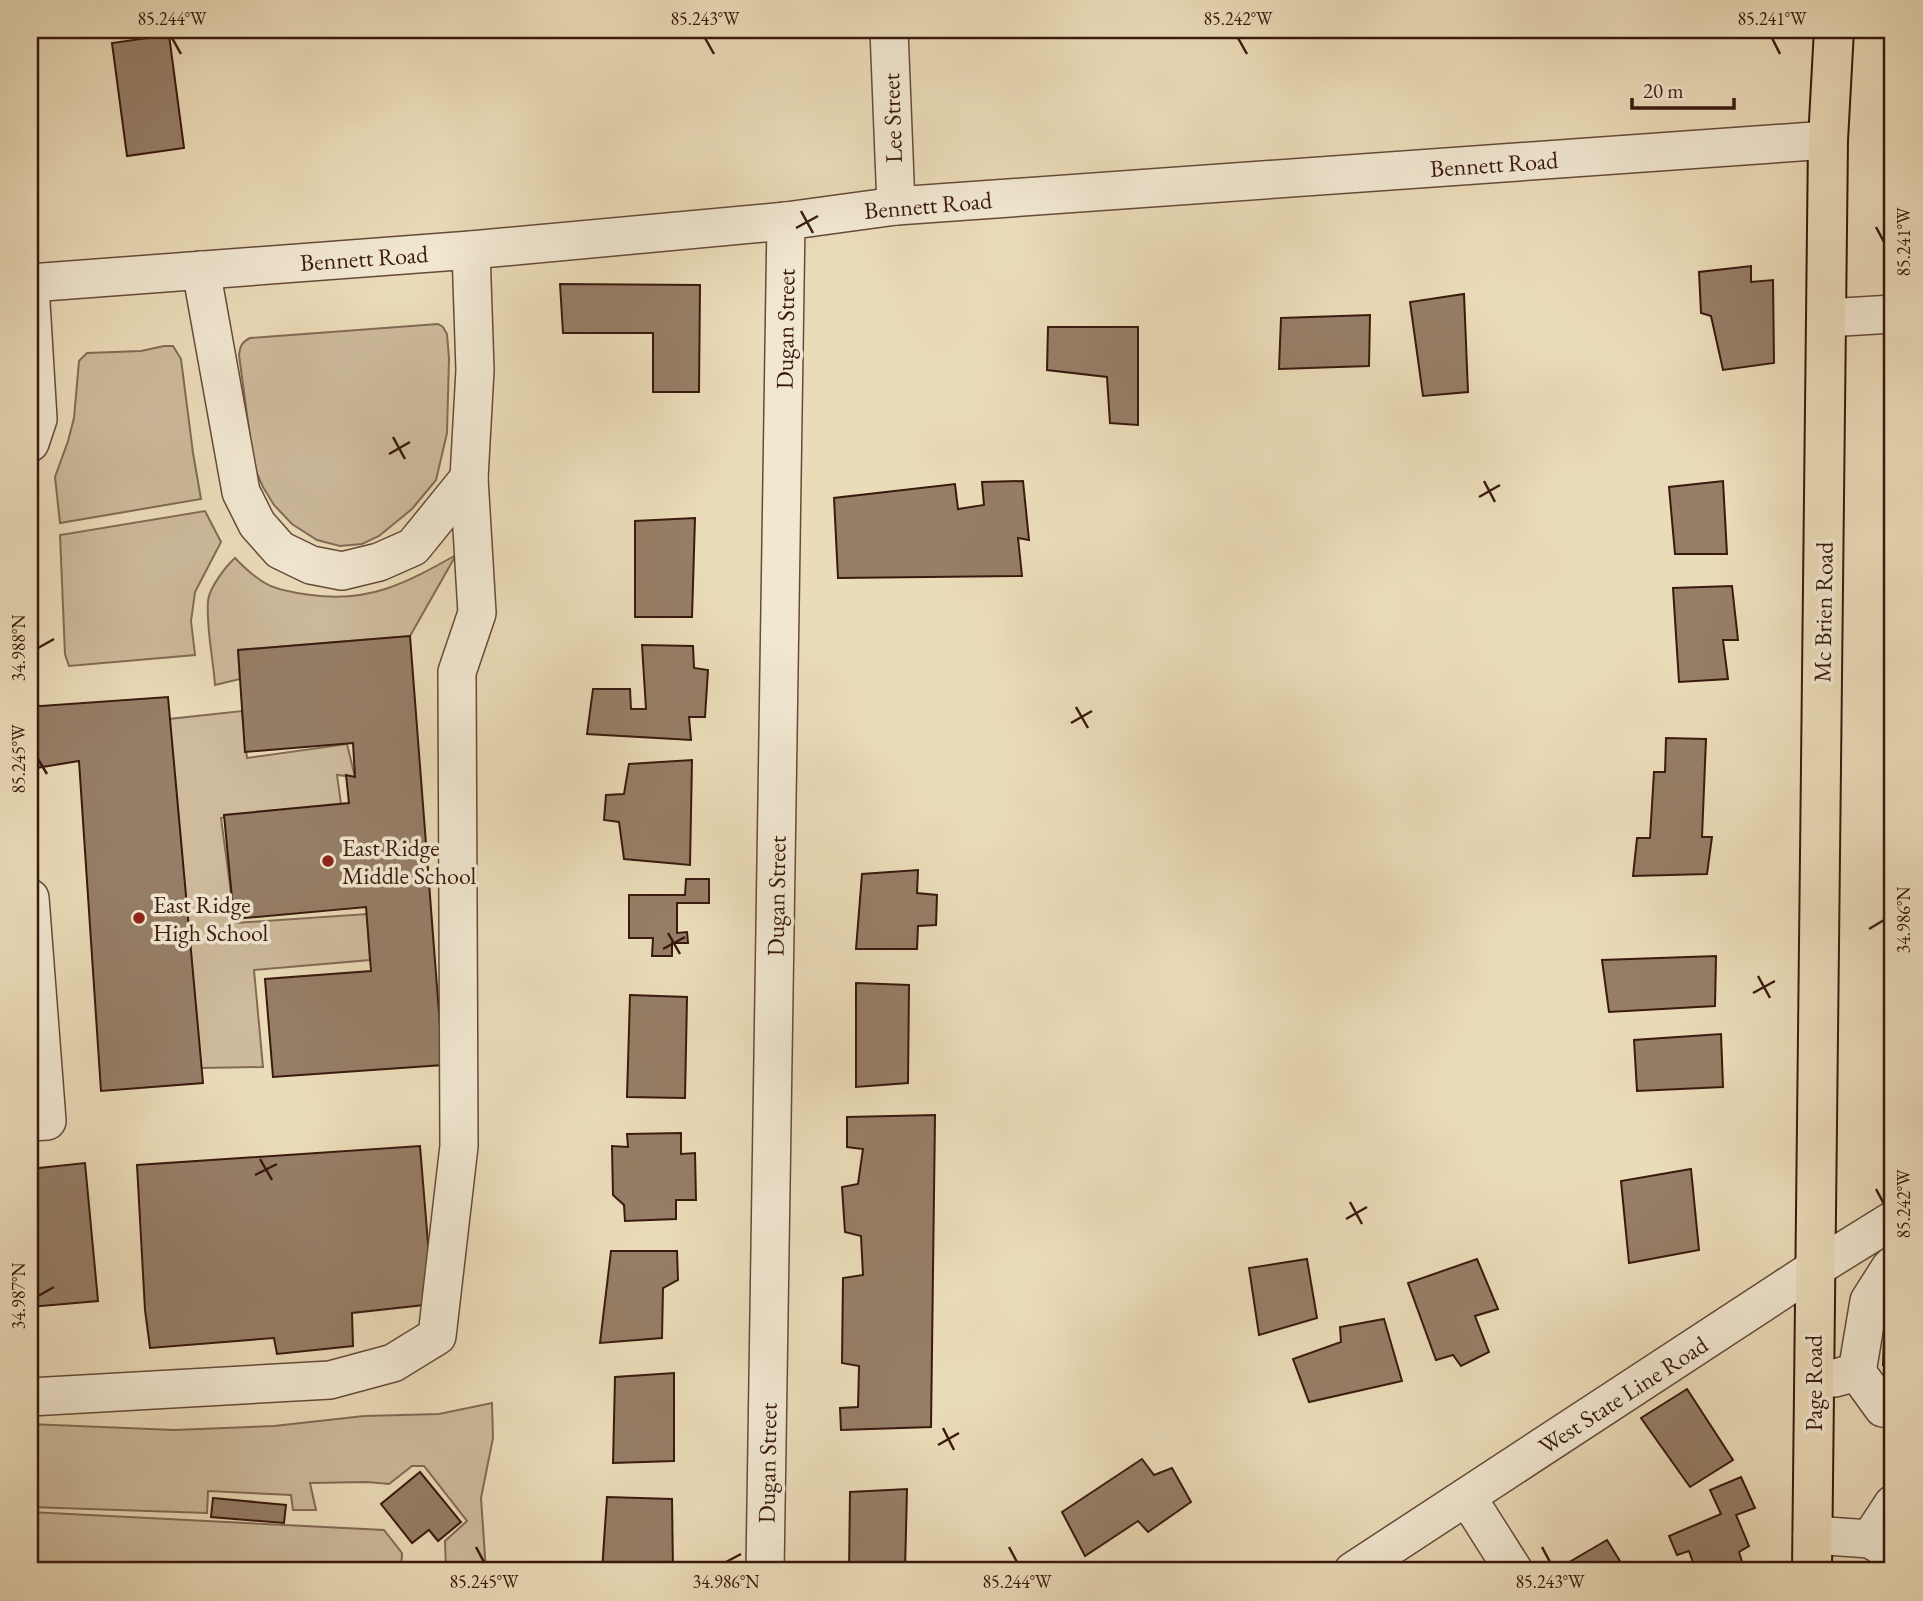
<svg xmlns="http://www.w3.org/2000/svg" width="1923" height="1601" font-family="'EB Garamond',serif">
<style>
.green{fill:#cdbb9c;stroke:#846a55;stroke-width:2}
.building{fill:#967e67;stroke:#3a190e;stroke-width:2}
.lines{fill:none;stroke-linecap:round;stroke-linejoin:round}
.minor-casing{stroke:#664a39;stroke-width:40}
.major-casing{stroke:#3a190e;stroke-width:42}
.minor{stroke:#f2e8d2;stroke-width:37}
.major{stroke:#ebdcb9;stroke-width:38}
.ticks{fill:none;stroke:#3a190e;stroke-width:2.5}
.poi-dot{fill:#8f2418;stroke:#f2e8d2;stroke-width:2.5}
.labels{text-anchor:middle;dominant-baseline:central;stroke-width:7;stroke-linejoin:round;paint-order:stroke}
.street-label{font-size:24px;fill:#3a190e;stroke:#f2e8d2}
.poi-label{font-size:24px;fill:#3a190e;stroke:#f2e8d2;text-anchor:start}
.neatline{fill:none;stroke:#3a190e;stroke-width:2.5}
.ticks-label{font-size:18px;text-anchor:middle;fill:#3a190e}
</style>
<rect width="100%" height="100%" fill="#ebdcb9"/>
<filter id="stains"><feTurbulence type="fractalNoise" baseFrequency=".00286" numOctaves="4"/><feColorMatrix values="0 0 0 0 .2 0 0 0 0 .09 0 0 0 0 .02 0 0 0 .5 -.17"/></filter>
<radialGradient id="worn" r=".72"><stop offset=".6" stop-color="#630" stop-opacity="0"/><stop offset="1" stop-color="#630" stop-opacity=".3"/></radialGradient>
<g class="green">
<path d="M438,324l5,3 4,7 2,24 -2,75 -11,47 -24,29 -33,27 -17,8 -22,2 -23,-6 -25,-16 -18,-19 -11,-18 -9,-20 -15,-112c1,-9 3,-13 11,-17z"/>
<path d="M164,346h9l8,13 12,94 8,46 -141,24 -5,-46 13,-36 6,-23 5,-57 8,-8 54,-2z"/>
<path d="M205,511l16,31 -26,50 -4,29 4,34 -126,11 -4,-12 -5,-119z"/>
<path d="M456,555l-46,81 -172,14 2,29 -25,6c-2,-28 -9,-57 -7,-84 1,-13 18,-35 27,-43 27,28 38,32 76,37 59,8 95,-12 145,-40z"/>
<path d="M242,711l5,47 100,-14 8,33 -18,-2 4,29 -120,14 14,105 132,-9 3,46 -116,10 9,97 -62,1 -32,-349z"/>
<path d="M492,1403l1,35 -12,60 5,73h-40l-1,-30 22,-20 -43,-55h-12l-23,18 -22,-2 -57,1 6,27h-23l-2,-15 -83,-4 -1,22 -177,-6v-83l144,6 100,-4 90,-10 75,-2z"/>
<path d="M30,1512l354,18 18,23 -1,18h-371z"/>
</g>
<g class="building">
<path d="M169,35l15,113 -57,8 -15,-113z"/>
<path d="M1751,266v16l22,-2 1,83 -51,7 -12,-54 -10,-3 -2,-41z"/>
<path d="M560,284l140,1 -1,107h-46v-59h-90z"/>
<path d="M1464,294l4,98 -45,4 -13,-94z"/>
<path d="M1370,315l-1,51 -90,3 2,-51z"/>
<path d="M1048,327h90v98l-28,-2 -3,-46 -60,-7z"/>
<path d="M1023,481l6,59 -11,-2 4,38 -184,2 -4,-80 121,-14 3,25 26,-4 -2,-23z"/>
<path d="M1723,481l4,73h-52l-6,-67z"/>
<path d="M695,518l-3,99h-57v-96z"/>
<path d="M1732,586l6,54h-15l5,39 -49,3 -6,-94z"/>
<path d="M410,636l33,429 -170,12 -8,-98 106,-8 -5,-64 -132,12 -10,-104 125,-12 -3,-28 9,2 -2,-34 -108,9 -7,-102z"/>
<path d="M642,645l51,1 1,22 14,2 -3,47h-16l2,23 -104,-6 6,-45h37l1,20h15z"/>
<path d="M168,697l35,386 -102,8 -22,-330 -49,8v-64l11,1z"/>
<path d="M1666,738l40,1 -4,98h10l-5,37 -74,2 4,-38h13l4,-66h11z"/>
<path d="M692,760l-2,105 -66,-6 -5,-37 -15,-2 2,-25 18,-1 5,-30z"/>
<path d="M918,870l-1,23 20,2 -1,30 -18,1 -1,23h-61l6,-75z"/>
<path d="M686,879h23v24h-32v30l10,-1 1,11h-16v13h-20l1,-18h-24v-43h56z"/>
<path d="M1716,956l-1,50 -106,6 -7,-52z"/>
<path d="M856,983l53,2 -1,98 -52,4z"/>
<path d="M630,995l57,2 -2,101 -58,-1z"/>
<path d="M1721,1034l2,53 -86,4 -3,-51z"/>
<path d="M935,1115l-4,312 -90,3 -1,-22 18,-1 1,-41 -17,-3 1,-85 20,-3 -2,-39 -16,-4 -3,-45 16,-3 5,-35 -16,-2v-30z"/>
<path d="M681,1133v21l14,-1 1,47h-20v19l-51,2 -1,-16 -11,-10 -1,-49 16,1 -1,-13z"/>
<path d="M420,1146l13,158 -81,9 1,33 -76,8 -3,-16 -124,10 -5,-38 -8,-145z"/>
<path d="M85,1163l13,138 -68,6v-138z"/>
<path d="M1691,1169l8,81 -70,13 -8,-82z"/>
<path d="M611,1251h66l1,29 -15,8 -1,50 -62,5z"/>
<path d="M1307,1259l10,59 -58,17 -10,-67z"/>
<path d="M1477,1259l21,50 -23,7 14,36 -28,14 -8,-11 -17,5 -28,-77z"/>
<path d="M1886,1296l7,1v69l-10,-1z"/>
<path d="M1384,1319l18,62 -93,21 -16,-43 48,-17 -1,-15z"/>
<path d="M674,1373v88l-61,2 2,-86z"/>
<path d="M1687,1389l46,71 -43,27 -49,-69z"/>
<path d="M1142,1459l12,16 18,-7 19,34 -43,30 -10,-11 -53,35 -23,-44z"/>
<path d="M420,1472l41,50 -23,19 -9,-11 -17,13 -31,-39z"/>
<path d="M1741,1477l14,31 -19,7 13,31 -10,6 6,19h-49l-7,-20 -12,4 -8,-19 52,-22 -11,-24z"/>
<path d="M907,1489l-2,82h-56l1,-79z"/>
<path d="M607,1497l65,2 1,72h-71z"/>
<path d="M213,1498l73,7 -2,18 -73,-6z"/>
<path d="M1607,1540l19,31h-72z"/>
</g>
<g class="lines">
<defs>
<g id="minor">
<path d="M889,30l7,176"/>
<path d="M201,270l40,222 16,32 23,26 31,15 31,6 37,-9 34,-15 56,-69"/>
<path d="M30,283l441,-33 315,-29 110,-15 932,-66"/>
<path d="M30,286l8,133 -8,24"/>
<path d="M1826,318l67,-4"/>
<path d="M30,898l17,223 -17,1"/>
<path d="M1857,1372l12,-71 21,-33 3,-3"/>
<path d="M1835,1378l22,-6 26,36 10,2"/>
<path d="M30,1397l300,-17 63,-17 44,-27 22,-190 -2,-474 20,-59 -8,-135 6,-108 -4,-120"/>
<path d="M1467,1497l47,74"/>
<path d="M1812,1535l58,4 23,14"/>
<path d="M1870,1539l23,-35"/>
<path d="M765,1571l21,-1350"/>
<path d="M1353,1571l461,-302 79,-49"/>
</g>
<path id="major" d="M1812,1571l16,-1431 6,-110"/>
</defs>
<use href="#minor" class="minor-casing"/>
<use href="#major" class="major-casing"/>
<use href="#minor" class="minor"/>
<use href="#major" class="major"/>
</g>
<path class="ticks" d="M172,38l9,16M705,38l9,16M1238,38l9,16M1772,38l8,16M801,211l12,22M1876,227l8,15M796,228l22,-12M393,437l12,22M389,454l21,-12M1484,481l11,21M1479,497l21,-12M38,648l16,-9M1076,707l12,21M1071,723l21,-12M38,759l9,15M1869,929l15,-9M668,933l12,21M663,949l22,-12M1758,976l12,22M1753,993l22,-12M260,1159l12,21M255,1175l22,-11M1876,1189l8,15M1350,1202l12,22M1346,1219l21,-12M38,1296l16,-9M943,1428l11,22M938,1445l21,-12M476,1547l8,15M1009,1547l8,15M1542,1547l8,15M726,1562l15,-8"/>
<g class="poi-dot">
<circle cx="328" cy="861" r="7"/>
<circle cx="139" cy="918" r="7"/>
</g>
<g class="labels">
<g class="street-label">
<text transform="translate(892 118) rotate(-92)">Lee Street</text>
<text transform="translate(1494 164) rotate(-4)">Bennett Road</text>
<text transform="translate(928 205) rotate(-5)">Bennett Road</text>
<text transform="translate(364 258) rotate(-4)">Bennett Road</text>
<text transform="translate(785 329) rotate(-89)">Dugan Street</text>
<text transform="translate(1823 612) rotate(-89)">Mc Brien Road</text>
<text transform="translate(776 896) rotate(-89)">Dugan Street</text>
<text transform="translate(1813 1383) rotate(-90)">Page Road</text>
<text transform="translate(1623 1395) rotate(-33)">West State Line Road</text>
<text transform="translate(767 1463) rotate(-89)">Dugan Street</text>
</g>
<g class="poi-label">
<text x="342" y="847">East Ridge<tspan x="342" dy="28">Middle School</tspan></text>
<text x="153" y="904">East Ridge<tspan x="153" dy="28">High School</tspan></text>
</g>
</g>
<rect width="1923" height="1601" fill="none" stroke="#ebdcb9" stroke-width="77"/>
<path d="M1632 98v10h102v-10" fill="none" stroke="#3a190e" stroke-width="3.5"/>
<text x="1643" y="98" font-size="21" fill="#3a190e" stroke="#f2e8d2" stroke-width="5" paint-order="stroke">20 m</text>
<rect x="38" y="38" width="1846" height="1524" class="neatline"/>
<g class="ticks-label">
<text x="172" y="25">85.244°W</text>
<text x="705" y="25">85.243°W</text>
<text x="1238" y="25">85.242°W</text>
<text x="1772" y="25">85.241°W</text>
<text transform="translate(1904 242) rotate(-90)" y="6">85.241°W</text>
<text transform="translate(19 648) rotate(-90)" y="6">34.988°N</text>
<text transform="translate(19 759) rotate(-90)" y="6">85.245°W</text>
<text transform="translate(1904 920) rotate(-90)" y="6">34.986°N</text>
<text transform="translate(1904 1204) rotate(-90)" y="6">85.242°W</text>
<text transform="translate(19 1296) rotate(-90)" y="6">34.987°N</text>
<text x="484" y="1588">85.245°W</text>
<text x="726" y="1588">34.986°N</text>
<text x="1017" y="1588">85.244°W</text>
<text x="1550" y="1588">85.243°W</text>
</g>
<rect width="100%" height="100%" filter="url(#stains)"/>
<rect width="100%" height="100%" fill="url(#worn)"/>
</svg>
